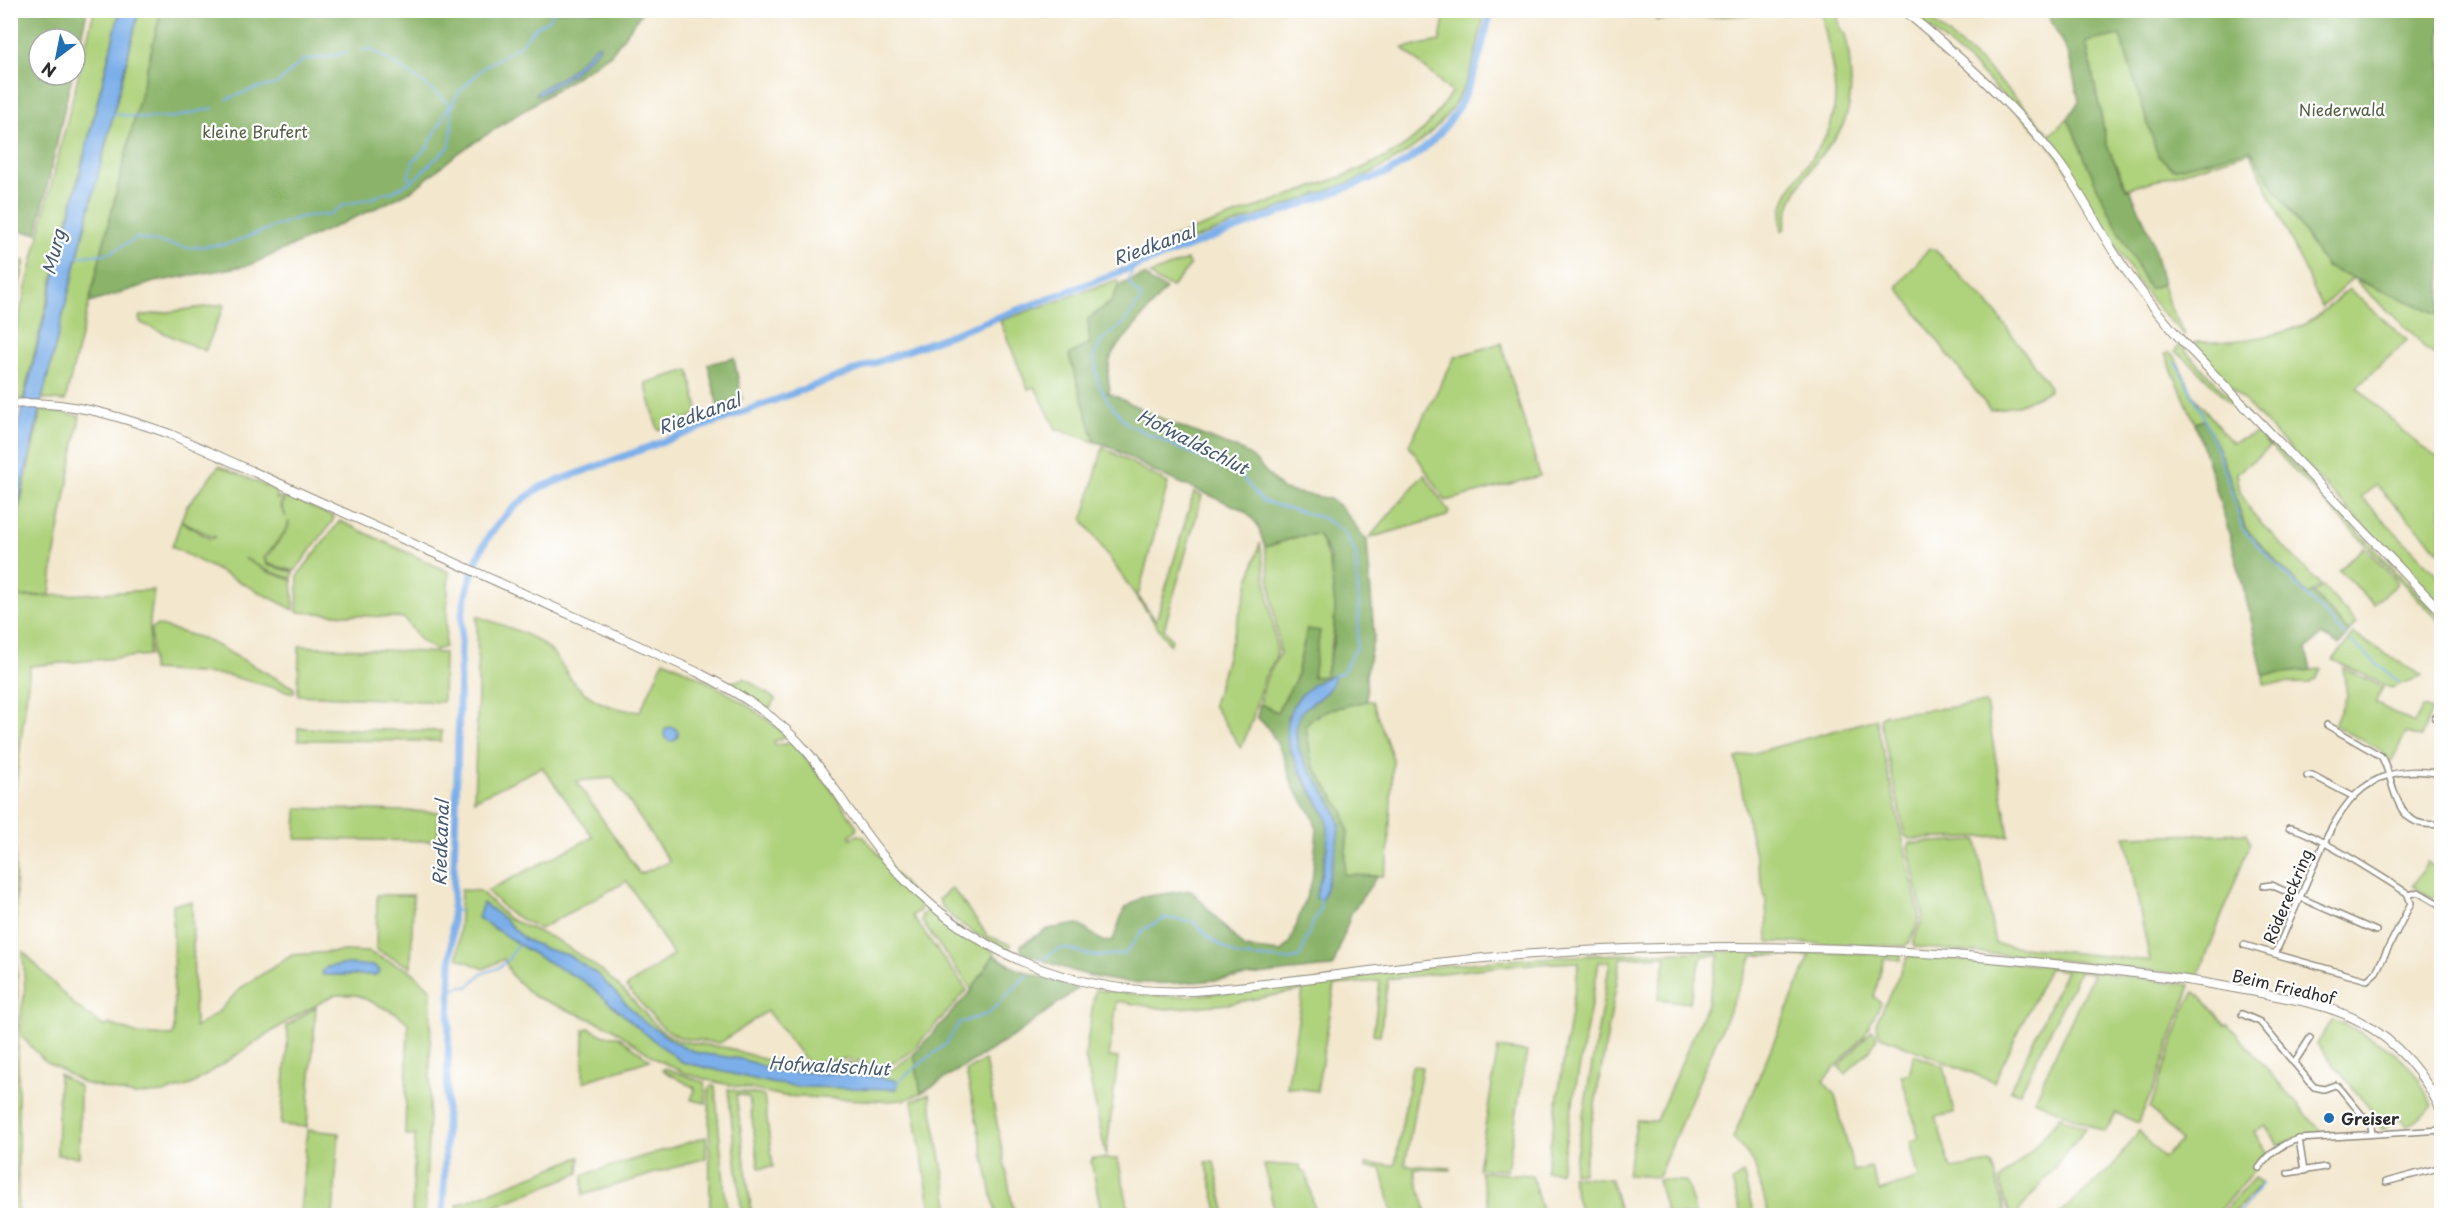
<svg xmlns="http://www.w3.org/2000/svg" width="2452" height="1226" font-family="'Playpen Sans',sans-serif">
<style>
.green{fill:#afd27b;stroke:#6d7e53;stroke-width:1.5;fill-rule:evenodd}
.forest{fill:#8bb46b;stroke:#5b704b;stroke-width:1.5;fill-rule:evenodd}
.water{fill:#7cafe9;stroke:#546d8a;stroke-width:1.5}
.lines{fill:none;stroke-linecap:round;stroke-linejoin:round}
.stream{stroke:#7cafe9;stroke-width:2}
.canal{stroke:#7cafe9;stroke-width:7}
.minor-casing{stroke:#8f897c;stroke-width:8}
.secondary-casing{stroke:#8f897c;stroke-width:10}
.minor{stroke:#fff;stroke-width:5}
.secondary{stroke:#fff;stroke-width:8}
.poi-dot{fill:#1f6fb2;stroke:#fff;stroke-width:2}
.labels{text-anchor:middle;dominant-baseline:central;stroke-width:4.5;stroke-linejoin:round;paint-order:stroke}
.park-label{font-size:16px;fill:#535d43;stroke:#fff}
.street-label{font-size:16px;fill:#2b2b2b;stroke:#fff}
.poi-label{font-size:16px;font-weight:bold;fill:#2b2b2b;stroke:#fff;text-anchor:start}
.water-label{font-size:18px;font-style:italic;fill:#47596e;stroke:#fff}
</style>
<rect width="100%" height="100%" fill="#fff"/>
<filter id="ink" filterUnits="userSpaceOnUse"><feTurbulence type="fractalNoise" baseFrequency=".0167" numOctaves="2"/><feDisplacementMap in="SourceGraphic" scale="12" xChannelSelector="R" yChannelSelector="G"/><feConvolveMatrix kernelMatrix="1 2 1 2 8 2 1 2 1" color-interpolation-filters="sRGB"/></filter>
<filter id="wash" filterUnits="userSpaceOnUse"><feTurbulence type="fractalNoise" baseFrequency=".008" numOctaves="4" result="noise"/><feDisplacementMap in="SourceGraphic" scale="24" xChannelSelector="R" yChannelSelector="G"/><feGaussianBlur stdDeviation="1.35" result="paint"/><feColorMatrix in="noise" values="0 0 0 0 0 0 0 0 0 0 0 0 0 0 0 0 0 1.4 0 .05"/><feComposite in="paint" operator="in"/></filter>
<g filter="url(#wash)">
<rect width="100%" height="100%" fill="#f3e7ce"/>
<g class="green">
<path d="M1727,10l88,1 -159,9 2,-5z"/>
<path d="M94,11h26l-97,388h-12v-50z"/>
<path d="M139,11h22l-96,390 -23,-2z"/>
<path d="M1445,11h40c-4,19 -8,39 -14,58 -18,56 -64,89 -115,111l-184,67 -4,-8 181,-65c50,-21 74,-34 102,-82l-48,-44 37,-7z"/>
<path d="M1821,11h19l-3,2 4,18 4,2c6,27 10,66 -2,92 -3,8 -10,15 -16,23 -21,27 -38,45 -42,80l-3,3c-8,-43 37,-70 49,-107 11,-35 -4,-79 -10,-113z"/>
<path d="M1910,11h11l68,59 59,62 -7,3 -64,-66z"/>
<path d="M2120,35l38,121 16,13 76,-20 76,118 27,11 -31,29 -72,-155 -123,37 -20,-44 -21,-103z"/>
<path d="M2068,118l31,74 50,96 14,-4 6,21 17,31 -23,-22 -23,-28 -63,-103 -29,-40 2,-8z"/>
<path d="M1929,248l6,2 59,60 56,77 -1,4 -33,15 -26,4 -93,-123z"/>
<path d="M11,260l14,1 -14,63 -1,-64z"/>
<path d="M1187,260l3,6 -18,21 -15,-6 -7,-7z"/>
<path d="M1117,280l2,5 -8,17 -23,17 2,24 -21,12 26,87 -39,-13 -21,-42 -7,2 -28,-68z"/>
<path d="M2359,281l82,34v46l-18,-15 -10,-12 -56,-52z"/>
<path d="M2349,289l58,51 -50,47 63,59 21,14v93l-65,-68 -15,12 80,82v28l-248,-260 1,-4 3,-1c30,1 88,-5 113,-21 14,-9 26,-22 39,-32z"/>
<path d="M225,304l-20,47 -64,-28 -2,-4 1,-3z"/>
<path d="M1501,343l39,133 -94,25 -37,-56 46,-88z"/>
<path d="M2178,346h3l260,272v5l-244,-254 -22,-18z"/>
<path d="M2169,352l6,5 19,39 38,47 24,-10 14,14 -33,26 3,19 14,24 67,69 -12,11 -64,-68 -18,-58 -22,-50 -10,3 -30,-69z"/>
<path d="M689,370l10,44 -41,16 -13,-47z"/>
<path d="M41,410l39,6 -26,142 -4,37 -39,2v-52z"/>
<path d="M1103,447l65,36 -30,113 18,25 38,-129 8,4 -38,133 8,11 -2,5 -87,-125z"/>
<path d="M219,466l58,25 -1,9 2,-3 5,1 -3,8 6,11 -4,-11 4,-10 48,21 -2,5 -37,49 -27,-7 -2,-5 22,-31 1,-7 -2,8 -23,29 3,7 26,7 -1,7 -26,-9 -22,-12 22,13 26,9 2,30 -122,-63 9,-26 29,18 6,-2 -6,-1 -29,-16 6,-14z"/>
<path d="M1424,474l25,38 -2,4 -78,22z"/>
<path d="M340,521l109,51 -4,75 -10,3 -15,-10 -16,-22 -107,-6 1,-37z"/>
<path d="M1318,534c23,45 20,94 7,142l-12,2 -6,-49 -11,50 -19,33 -17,-8 5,-23 15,-28 -15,-106 35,-11z"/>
<path d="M1260,543l17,108 -2,8 -12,21 -12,44 -10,24 -28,-43z"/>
<path d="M2364,547l32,33v5l-23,19 -34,-34z"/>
<path d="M2323,586l33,37 -7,9 -35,-38z"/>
<path d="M154,590l-4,30 -1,35 -119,11 -16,132 4,224v193h-7v-617z"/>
<path d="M477,616c23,9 53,16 72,33 9,9 15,20 22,30 18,23 41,30 69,33l24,-52c47,22 82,41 121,74l-3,5 -8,2 1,4 18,-2 35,42 29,42 -1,4 -6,4 1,3 7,-3 5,1 58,68 -1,6 -8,6 55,74 -56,62 -19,12 -14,1 -33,-6 -37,4 -41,-52 -47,32 -39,-5 -18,-10 -37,-41 47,-32 -46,-74 -87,48 -31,-16 -22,-22 106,-54 -51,-70 -68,33 4,-110zM613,778l56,83v1l-29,12 -64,-93z"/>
<path d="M157,625l48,14 89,49v5l-68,-18 -74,-5 -1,-41z"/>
<path d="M2353,634l69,42 -31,12 -58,-28z"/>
<path d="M299,646l145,7 -1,49 -145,-7z"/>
<path d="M2343,668l40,19 -8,16 39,20 9,-16 9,3 -11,27 -15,-4 -15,29 -5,-3 -5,-9 -47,-25 13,-29z"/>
<path d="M2321,669l-6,11 -5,3 -46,1 -1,-9z"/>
<path d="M745,678l31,22 -8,9 -39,-26z"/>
<path d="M1367,701h5l21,58 -5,101 -5,16 -39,-1 4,-44 -5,-20 -31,-47 -6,-38c6,-15 46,-21 61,-25z"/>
<path d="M1986,703l23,133 -99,3 -5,-3 -25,-116 3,-5z"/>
<path d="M1876,719l43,194c0,11 -6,27 -14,33l-137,-4 -2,-41 -17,-72 -13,-71z"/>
<path d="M298,728l144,3 -1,10 -143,-1z"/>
<path d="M297,808l142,4 -1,29 -142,-2z"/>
<path d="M2247,833l3,10 -50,129 -4,4 -115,-14 -166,-15 -2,-3 10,-27 -15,-70 2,-4 67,-3 18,104 155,17 -25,-125z"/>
<path d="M2427,863l14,9v13l-8,14 -20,-13z"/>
<path d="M952,888l36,48 23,9 -3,6c-18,-10 -65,-32 -69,-52z"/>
<path d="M461,890l19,1 29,28 48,21 44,30 25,23 34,37 19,11 49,7 35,11 47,9 37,-5 46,6 21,-15 7,39 -16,7 -21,1 -101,-5 -72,-15 -26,-8 -27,-13 -48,-33 -77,-31 -21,-20 -8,-17 -20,10 -26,-11z"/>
<path d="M377,895h36l-2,72 -35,-17z"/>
<path d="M192,902l3,126 23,-16 24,-25 50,-32 53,-4 23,1 43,19 20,18 -1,97 -5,129h-13l3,-80h-10l3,-112 -11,-9 -40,-19h-23l-43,24 -100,66 -28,8 -29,2 -51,-12 -39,-23 -23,-24 1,-29 3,-14 -2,-42 50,53 32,23 4,-3 29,10 34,2 2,-4 -1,-128z"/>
<path d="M926,911h6l63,42 -23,37 -50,-68v-7z"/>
<path d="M1755,951l146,3v6l-17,-2 -10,39 7,6 -17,33 -41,45 12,14 19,76 17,-4 8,24 40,-13 -9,-36 9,-4 -18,-63 8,-1 5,-19 30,11 10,47 -18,4 15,52 39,-6 3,3 13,49h-237l-15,-52 -21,-25 77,-182 -57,-1 -95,222 -31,-2 10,-55 19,1 52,-119 11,-47 -17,1 -13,47 -31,-4 8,-43 -45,2 -38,215h-10l37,-212 -11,1 -39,210h-14l33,-210 -67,3 -124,14 -8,56 -7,-1 7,-53 -45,4 -18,106 -30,-4 16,-97 -75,14 -62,5 -49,-8 -8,56 9,1 -12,98 -21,-100 10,-66 62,6h32c88,-8 174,-22 262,-31 101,-10 202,-13 304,-14z"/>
<path d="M1908,956l142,10 140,19 -34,98 -18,40 -22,-10 -11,19 -71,-32 59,-126 -14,-2 -59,121 -10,-3 56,-119 -17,-3 -55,114 -113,-46 -4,-4 -1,-9z"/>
<path d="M2194,992l5,3 26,29h3l95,110 -23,3 -21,8 -14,-20 -11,8 13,20 -18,24 -34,38 -158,1 54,-48 28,-37 24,27 18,-17 -31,-33 37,-105z"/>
<path d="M316,1007l-9,120 -26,-2 7,-91 -2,-8z"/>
<path d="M2333,1019c30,14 64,29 84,58 6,9 10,20 16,29l-25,21 -9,-9 -16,12 -11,-12 3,-3 -58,-71z"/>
<path d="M589,1028l15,8h14l32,24 -67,22 1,-53z"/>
<path d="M1872,1030l5,7 -6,12 -26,25 -6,-7z"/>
<path d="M1498,1048l29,4 -20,118 -29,-1z"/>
<path d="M985,1060l29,153v2h-28l10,-1 -30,-143z"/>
<path d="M1412,1066l10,1 -17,98 45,3v2l-36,-1 13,46h-34l-12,-47h-15v-4l29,1z"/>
<path d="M665,1068l40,15 1,20 -15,-3 4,-12 -33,-18z"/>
<path d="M59,1074l21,13 -1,70 -22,-2z"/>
<path d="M711,1086h4l12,129h-17l-1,-125z"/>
<path d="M728,1089l36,7 9,71 -14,1 -10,-71 -13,-3 16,121h-10z"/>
<path d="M929,1094l22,121h-19l-20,-114z"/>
<path d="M2060,1117l26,11 -70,87h-5l-7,-16 -4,-19 32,-30z"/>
<path d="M307,1130l32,3 -6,82h-33z"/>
<path d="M706,1137v21l-123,37v-20z"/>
<path d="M580,1157l-1,16 -105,42h-16l-1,-10z"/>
<path d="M1093,1158l25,1 12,56h-28l-11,-54z"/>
<path d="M1206,1162h8l12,53h-7z"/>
<path d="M1264,1165h36l1,7h5l10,43h-41z"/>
<path d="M1480,1172l52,3 11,40h-51z"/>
<path d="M1743,1173l11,42h-13l-9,-33z"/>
<path d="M1571,1176l40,3 10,36h-40z"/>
<path d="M2254,1178l8,5 -30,32h-12z"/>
<path d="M1658,1180l28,1 10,34h-29z"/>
</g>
<g class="forest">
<path d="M10,11h77l-12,53v-25h-36v36h33l-35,158 -26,-3z"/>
<path d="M161,11h482l-32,43 -153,99 -44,36 -25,13 -139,63 -96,17 -65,21z"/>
<path d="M2046,11h395v304l-115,-48 -76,-118 -76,20 -16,-13 -38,-121 -34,7 21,103 19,44h4l21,47 12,48 -14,5 -50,-97 -31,-74 11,-17 -10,-45z"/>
<path d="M1145,275l6,7 15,7 -53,63c-6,13 -6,24 -3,38l-3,2 61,30 75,29 10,7 30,32 47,9 12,9 25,33 7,95 -8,39 1,26c-16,4 -55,10 -61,25l6,38 31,47 5,20 -4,43 33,3 -26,36 -18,54c-75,5 -153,25 -229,12 -29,-6 -56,-16 -83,-28v-6l27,-16 30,-5 26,18 9,-2 11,-31 18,-12 49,-7 53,58 38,4 8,-10 22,-61 5,-52 -6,-16 -18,-26 -9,-30 -15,-28 -12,-12 3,-13 17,8 19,-33 11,-50 13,2 -7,46 12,-1 9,-35 1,-34 -6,-52 -11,-21 -18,2 -35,11 -8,-23 -13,-14 -87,-37 -50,-28 -12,-3 -26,-87 21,-12 -2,-24 23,-17 8,-17zM1320,698l-19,12 -4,7 -1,17 4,20 10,20 18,23 12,27 -16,70 -3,-20 8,-37 -2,-20 -26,-42 -14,-59z"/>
<path d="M734,358l8,41 -24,8 -10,-43z"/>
<path d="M2205,420l22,50 18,58 63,68 4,-4 37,40 -10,13 -18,-10 -15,15 5,20 -48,5c-17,-86 -40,-169 -68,-252z"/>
<path d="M994,955l21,13 62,21 -60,45 -96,59 -7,-39 57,-63z"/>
</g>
<g class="water">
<path d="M120,11h19l-97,388 -31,138v-84z"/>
<path d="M597,45h3l-1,3 -27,26 -31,20 -5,1 2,-4 29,-17z"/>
<path d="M1335,675c-7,31 -40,23 -39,58 1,28 20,42 32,65 4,6 10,18 11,25 2,8 -13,68 -17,77l-5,-1 -1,-2c5,-25 15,-52 11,-77 -1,-7 -7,-14 -10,-20 -17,-31 -46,-67 -20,-100 10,-12 23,-22 38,-25z"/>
<circle cx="671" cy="734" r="7"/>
<path d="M483,903l21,16 20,20 22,10 22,6 29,19 46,47 36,24 19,8 43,6 37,12 77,3 40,6 3,3 -1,6 -95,-2 -31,-4 -89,-21 -34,-26 -63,-54 -53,-29 -54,-35z"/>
<path d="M348,964l27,2 5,5 -4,4h-53l-1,-3 5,-5z"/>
</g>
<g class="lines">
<g class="stream">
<path d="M227,99l27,-10 23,-5 26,-24 24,-3 20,-5"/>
<path d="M113,114l32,4 30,-1 38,-9"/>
<path d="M412,181l38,-35 2,-17 -1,-23 8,-14 25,-25 35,-21 16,-18 13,-8 7,-10"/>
<path d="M76,257l34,-4 27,-15 51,10 40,-4 72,-27 30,-3 14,-9 32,-8 7,-4 9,-1 20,-11 -4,-5 6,-16 12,-11 17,-30 1,-6 7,-7c-25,-23 -52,-40 -81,-57l-7,1"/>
<path d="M1134,267l-6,14 7,10 5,4v6l-17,23 -21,16 -8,16 4,27 10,18 19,23 115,53 20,24 61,17 20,13 13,23 3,54 -2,38 -15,27 -8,3"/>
<path d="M2176,362l27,53 23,58 17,57 102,105"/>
<path d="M2351,642l48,40"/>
<path d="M453,910l6,1"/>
<path d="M1042,960c27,-22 27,-6 54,-4 10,0 20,-2 29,-2l19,-25 22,-11 28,4 18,18 26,16 50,4 12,-3 12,-33 9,-16 -1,-11"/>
<path d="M451,990l10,-4 7,1 13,-13 17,-6 10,-8 10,-17"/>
<path d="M896,1083l51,-40 12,-20 29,-9 39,-39"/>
<path d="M2237,1216l25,-32"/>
</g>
<path class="canal" d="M443,1216l19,-602c11,-60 27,-93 79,-127l848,-315c70,-38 85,-88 102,-162"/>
</g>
</g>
<g filter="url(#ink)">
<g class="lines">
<defs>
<g id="minor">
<path d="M2435,718l7,4"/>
<path d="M2327,725l54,31c16,27 11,74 57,68"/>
<path d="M2435,773l7,-11"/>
<path d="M2307,776l5,-1 40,21"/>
<path d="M2289,828c16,-1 99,53 118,65l4,10 -35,69 -9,8 -92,-26c12,-27 24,-54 35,-80 28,-64 51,-115 132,-100"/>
<path d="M2264,886l7,-1 105,46"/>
<path d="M2409,895l9,-3 24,14"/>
<path d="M2244,945l31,9"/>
<path d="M2242,1014l18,8 54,65 10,2 11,-4 4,2 32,39 1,8"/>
<path d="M2294,1063l16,-25"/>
<path d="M2433,1092l9,-7"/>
<path d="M2299,1139l5,32"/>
<path d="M2259,1168c11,-15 22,-24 40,-29l143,-9"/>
<path d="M2288,1173l37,-6"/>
<path d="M2386,1182l56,-15"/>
</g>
<g id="secondary">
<path d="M1903,10c56,45 110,94 154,150 26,34 43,74 68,109 17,25 37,49 57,72l260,271"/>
<path d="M10,404c56,-5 108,12 160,30l527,238c42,21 82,45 113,83 26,33 47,70 75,103 80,95 186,138 309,133 109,-9 216,-28 325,-36 213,-16 428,-7 639,21 35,4 69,11 103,17 35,7 69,12 100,29 36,19 66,55 81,91"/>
</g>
</defs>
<use href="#minor" class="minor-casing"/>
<use href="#secondary" class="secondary-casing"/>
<use href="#minor" class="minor"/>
<use href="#secondary" class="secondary"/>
</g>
</g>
<circle class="poi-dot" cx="2329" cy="1118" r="6"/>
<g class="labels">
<g class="park-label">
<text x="2342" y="109">Niederwald</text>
<text x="255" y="131">kleine Brufert</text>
</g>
<g class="street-label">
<text transform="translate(2287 896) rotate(-67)">Rödereckring</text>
<text transform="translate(2284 986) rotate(13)">Beim Friedhof</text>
</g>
<g class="poi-label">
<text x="2341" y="1118">Greiser</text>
</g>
<g class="water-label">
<text transform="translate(1154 244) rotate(-20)">Riedkanal</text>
<text transform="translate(53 252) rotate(-76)">Murg</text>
<text transform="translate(699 413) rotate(-20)">Riedkanal</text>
<text transform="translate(1193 441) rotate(27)">Hofwaldschlut</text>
<text transform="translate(440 843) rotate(-88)">Riedkanal</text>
<text transform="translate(829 1065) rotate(3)">Hofwaldschlut</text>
</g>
</g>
<rect width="2452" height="1226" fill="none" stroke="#fff" stroke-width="36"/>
<g transform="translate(57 57) rotate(212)"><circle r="28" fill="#ffffff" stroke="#aaaaaa" stroke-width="1.5"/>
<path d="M0-4.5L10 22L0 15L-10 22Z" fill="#1f6fb2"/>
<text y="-9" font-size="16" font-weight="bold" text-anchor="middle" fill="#2b2b2b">N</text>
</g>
</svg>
